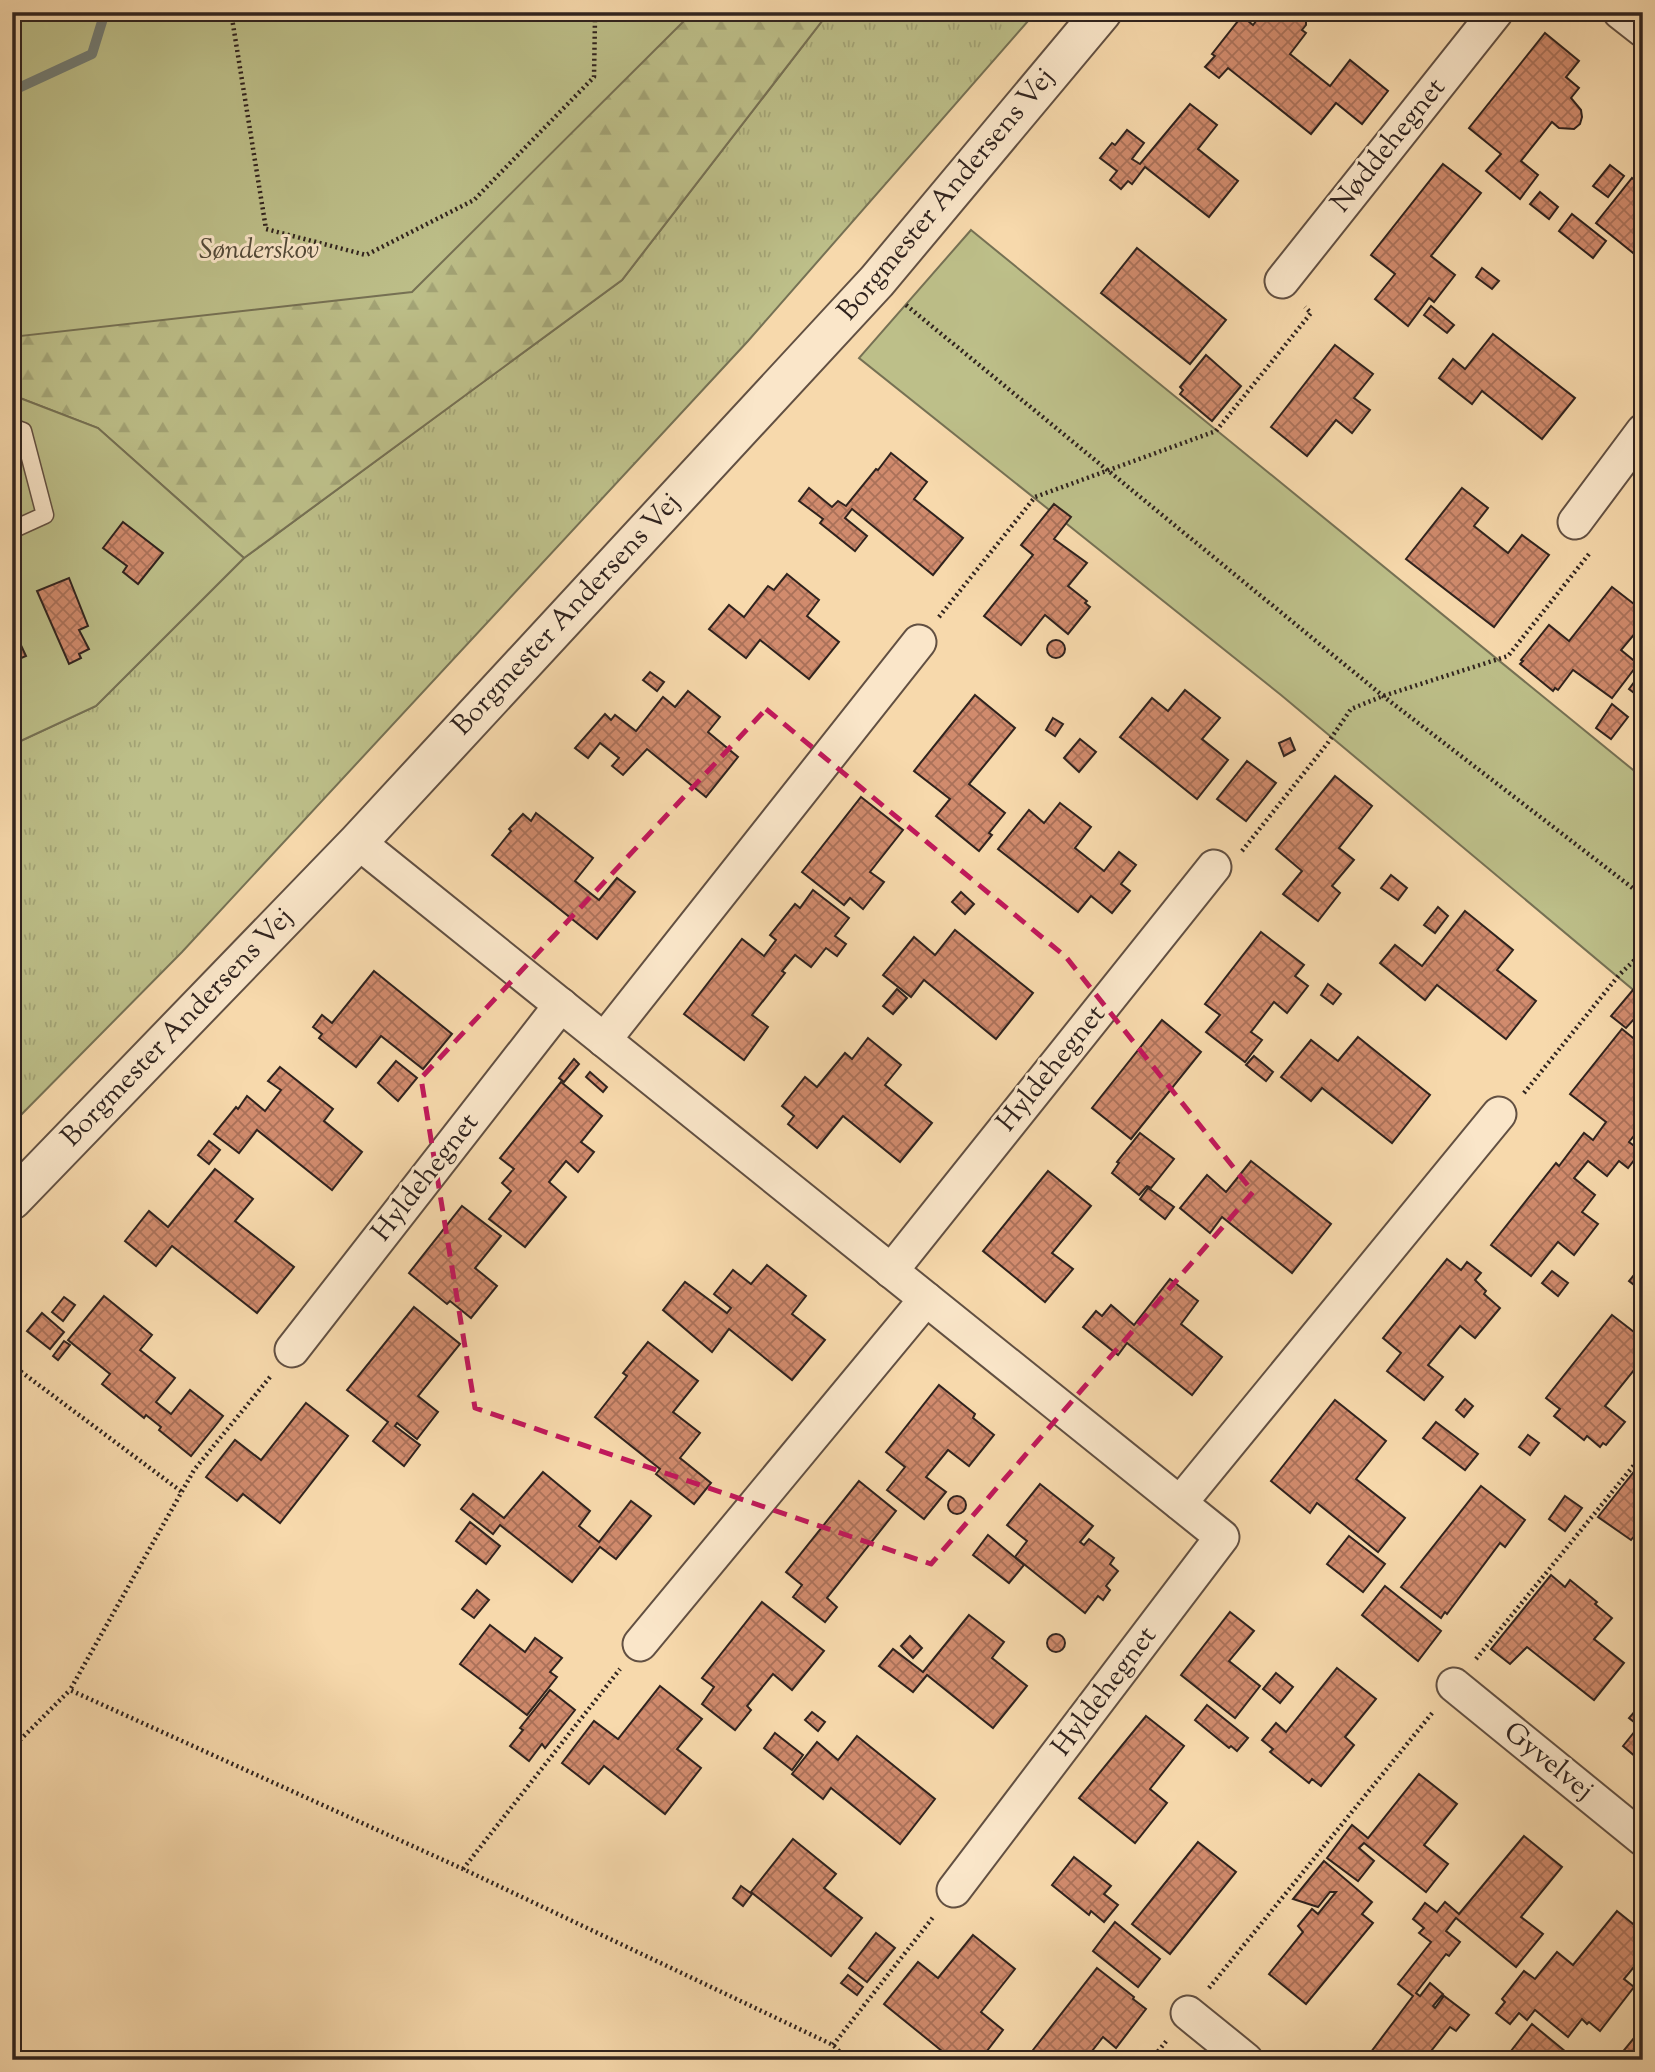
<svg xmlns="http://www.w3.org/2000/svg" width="1655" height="2072" font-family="'Sorts Mill Goudy',serif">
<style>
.grass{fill:url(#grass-tufts);stroke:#767154;stroke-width:2}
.forest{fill:url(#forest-firs);stroke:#767154;stroke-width:2}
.green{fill:#bdbf89;stroke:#767154;stroke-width:2}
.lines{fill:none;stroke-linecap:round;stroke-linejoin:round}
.stream{stroke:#727d76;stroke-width:10}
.building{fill:url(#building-cross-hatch);stroke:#30231e;stroke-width:2}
.service-casing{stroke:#625042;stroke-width:19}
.minor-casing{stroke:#625042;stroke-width:37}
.tertiary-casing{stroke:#625042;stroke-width:42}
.path{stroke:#30231e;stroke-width:4.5;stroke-dasharray:2 3.5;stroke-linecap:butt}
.service{stroke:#fae6c9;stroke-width:16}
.minor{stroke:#fae6c9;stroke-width:33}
.tertiary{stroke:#fae6c9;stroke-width:38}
.marked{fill:none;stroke:#c2185b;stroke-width:5;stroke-dasharray:14 9;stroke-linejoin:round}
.labels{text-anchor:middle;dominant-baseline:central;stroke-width:6;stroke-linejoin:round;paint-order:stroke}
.street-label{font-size:28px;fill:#30231e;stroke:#fae6c9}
.park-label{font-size:28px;font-style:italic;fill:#534a39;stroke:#fae6c9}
</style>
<defs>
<pattern id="grass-tufts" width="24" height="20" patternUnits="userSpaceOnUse" patternTransform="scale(1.75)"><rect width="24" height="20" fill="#bdbf89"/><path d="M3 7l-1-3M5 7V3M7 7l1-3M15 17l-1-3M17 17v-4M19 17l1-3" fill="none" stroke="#a3a476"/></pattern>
<pattern id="forest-firs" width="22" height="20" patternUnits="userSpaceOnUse" patternTransform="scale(1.75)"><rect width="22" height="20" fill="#bdbf89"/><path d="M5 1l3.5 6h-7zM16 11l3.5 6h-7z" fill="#a3a476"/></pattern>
<pattern id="building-cross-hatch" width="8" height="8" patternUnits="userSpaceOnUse" patternTransform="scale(1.75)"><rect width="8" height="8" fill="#d18b6d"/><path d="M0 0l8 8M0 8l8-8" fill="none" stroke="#aa7159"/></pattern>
</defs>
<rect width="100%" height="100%" fill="#f7d9ac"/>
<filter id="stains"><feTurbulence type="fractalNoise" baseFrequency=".00286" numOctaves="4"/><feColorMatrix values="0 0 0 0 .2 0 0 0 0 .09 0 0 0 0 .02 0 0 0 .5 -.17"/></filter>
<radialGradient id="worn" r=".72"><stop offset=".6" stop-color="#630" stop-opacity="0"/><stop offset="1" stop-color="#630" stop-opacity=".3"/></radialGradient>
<path class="grass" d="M829,12h207l-288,329 -566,611 -170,172v-379l84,-39 148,-148 378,-278z"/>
<path class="forest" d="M12,12h817l-207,268 -378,278 -146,-130 -86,-33z"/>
<g class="green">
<path d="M12,12h681l-281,280 -400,45z"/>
<path d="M971,230l672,548v220l-362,-303 -422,-337z"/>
<path d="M12,395l86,33 146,130 -148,148 -84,39z"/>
</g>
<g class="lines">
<path class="stream" d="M12,91l80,-37 13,-42"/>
</g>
<g class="building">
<path d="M1263,12h43v13l-4,5 4,3 -16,21 40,32 20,-26 38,31 -26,33 -26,-21 -25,31 -83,-66 -9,10 -14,-11 10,-11 -3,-2 30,-38 11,9z"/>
<path d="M1545,33l34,28 -13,16 13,11 -8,10 10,12 1,7 -2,7 -6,5 -15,-1 -7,-6 -31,39 17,14 -18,24 -34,-28 15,-17 -32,-26z"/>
<path d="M1190,104l27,21 -19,24 40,32 -29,36 -64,-50 -13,17 -4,-3 -7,8 -11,-9 7,-9 -17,-13 12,-15 3,2 12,-15 17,13 -12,16 8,5z"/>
<path d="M1443,164l38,29 -50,63 24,19 -21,27 -5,-4 -21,28 -33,-27 20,-25 -24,-19z"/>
<path d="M1610,165l14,11 -16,21 -15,-11z"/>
<path d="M1632,178l11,9v74l-47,-38z"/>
<path d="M1540,192l18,15 -9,12 -19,-15z"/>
<path d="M1572,214l34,27 -13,17 -34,-27z"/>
<path d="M1137,248l89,72 -36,44 -89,-71z"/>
<path d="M1482,268l17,13 -7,8 -16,-12z"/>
<path d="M1431,306l23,19 -7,8 -23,-18z"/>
<path d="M1493,334l82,64 -33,41 -60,-48 -10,13 -33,-26 14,-19 12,10z"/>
<path d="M1335,345l38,29 -19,24 16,12 -18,23 -16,-13 -29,36 -36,-29z"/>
<path d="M1206,355l35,31 -29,35 -32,-27 3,-4 -3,-3z"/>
<path d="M891,453l36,29 -13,17 49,39 -30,37 -81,-66 -7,9 22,18 -12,15 -35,-28 3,-4 -24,-18 10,-13 23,19 6,-6 8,5 30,-37 2,1z"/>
<path d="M1462,488l26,20 -14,18 34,27 14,-18 27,20 -55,72 -88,-68z"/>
<path d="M1054,504l17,13 -17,22 33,24 -19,23 19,15 -2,2 5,4 -22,27 -23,-19 -24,30 -37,-29 49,-61 -12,-10z"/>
<path d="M123,522l40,31 -25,31 -15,-12 4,-6 -24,-18z"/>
<path d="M787,574l32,26 -12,16 32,26 -30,37 -49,-39 -14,18 -37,-29 20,-24 15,12 24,-31 6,4z"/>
<path d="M69,578l19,48 -9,4 10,19 -10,5 2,4 -12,6 -32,-73z"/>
<path d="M1612,587l31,24v13l-22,26 17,14 -26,34 -39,-28 -15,20 -3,-2 -2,3 -33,-27 3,-3 -2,-1 28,-35 20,16z"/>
<path d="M12,626l14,30 -14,6z"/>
<circle cx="1056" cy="649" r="9"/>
<path d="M650,672l14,10 -7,9 -14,-11z"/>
<path d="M1638,677l5,4v19l-14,-11z"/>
<path d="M1185,690l35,28 -18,21 26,21 -31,39 -77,-62 32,-39 16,13z"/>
<path d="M688,691l32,26 -12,15 30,25 -32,40 -59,-48 -24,26 -11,-9 7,-8 -19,-15 -12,15 -13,-10 30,-34 6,6 4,-5 21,16 27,-34 12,10z"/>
<path d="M975,695l40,33 -46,56 36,29 -16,20 3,2 -13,16 -43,-35 14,-17 -36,-28z"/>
<path d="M1612,704l16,13 -17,22 -15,-11z"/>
<path d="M1053,718l10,6 -8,12 -9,-6z"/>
<path d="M1290,738l5,12 -11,6 -5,-13z"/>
<path d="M1080,739l16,13 -17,20 -15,-14z"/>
<path d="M1247,761l29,22 -30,38 -29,-22z"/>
<path d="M1335,776l37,30 -33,42 15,12 -22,26 8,7 -22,28 -35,-27 19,-23 -26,-22z"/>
<path d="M861,797l42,33 -33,42 14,10 -21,27 -13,-11 -6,7 -42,-33z"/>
<path d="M1060,803l31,24 -16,21 29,23 15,-19 17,13 -15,19 9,7 -18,22 -21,-17 -13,16 -80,-63 31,-39 15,13z"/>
<path d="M536,813l57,45 -18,23 24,19 18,-22 18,14 -38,47 -105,-84 19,-24 -2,-2 14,-15 8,7z"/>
<path d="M1391,875l16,13 -9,12 -17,-12z"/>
<path d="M813,890l36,28 -14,18 11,8 -9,12 -11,-8 -15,19 -16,-12 -13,16 3,2 -33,42 16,12 -24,33 -60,-46 58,-75 22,17 12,-16 -6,-5 25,-31 5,4z"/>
<path d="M961,892l13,12 -9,10 -13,-12z"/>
<path d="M1438,907l10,9 -13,17 -11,-8z"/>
<path d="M1465,911l48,39 -16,20 39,31 -30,38 -69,-54 -12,15 -45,-37 15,-18 27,21z"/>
<path d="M955,930l78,63 -37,46 -72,-59 -13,17 -28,-22 31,-38 21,18z"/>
<path d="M1261,932l43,33 -9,11 13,10 -21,27 -13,-11 -23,30 11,8 -17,22 -39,-30 14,-17 -15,-11z"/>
<path d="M374,971l78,63 -29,35 -42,-33 -25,31 -37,-29 3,-4 -9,-7 9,-12 10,8z"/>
<path d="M1328,984l13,10 -8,10 -12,-9z"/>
<path d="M1638,984l5,4v21l-17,19 -15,-12z"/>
<path d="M897,989l10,9 -14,16 -10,-8z"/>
<path d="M1162,1020l39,32 -70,87 -39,-31z"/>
<path d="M1622,1029l21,17v83l-4,5 -2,-2 -8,10 12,9 -13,17 -9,-7 -12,15 -19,-15 -14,17 21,17 -13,17 16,12 -24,31 -16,-13 -27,34 -40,-31 65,-82 3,3 25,-33 9,7 13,-18 -36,-28z"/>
<path d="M1358,1037l72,58 -38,48 -70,-55 -11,13 -30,-24 30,-37 27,21z"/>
<path d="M868,1038l33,27 -16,20 47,38 -32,39 -57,-46 -26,32 -29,-24 6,-8 -12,-10 23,-29 12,10 28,-34 7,6z"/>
<path d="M1254,1056l19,16 -7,9 -20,-16z"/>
<path d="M574,1059l5,5 -15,18 -5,-4z"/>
<path d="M396,1061l21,17 -19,23 -20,-18z"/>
<path d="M280,1067l53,42 -9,12 38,31 -30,38 -75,-60 -18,23 -25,-19 22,-27 2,2 9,-13 18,15 16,-21 -13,-9z"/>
<path d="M590,1072l17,15 -4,5 -17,-15z"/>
<path d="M561,1082l41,34 -21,26 13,10 -16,20 -12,-11 -17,21 17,15 -41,50 -36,-28 22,-28 -9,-8 12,-14 -14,-11z"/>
<path d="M1140,1133l34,26 -23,29 -4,-2 -8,9 -27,-22 7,-10 -2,-1z"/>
<path d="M209,1141l11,9 -11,14 -11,-9z"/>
<path d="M1251,1161l80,63 -39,49 -70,-56 -12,16 -30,-25 27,-33 19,17z"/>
<path d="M215,1169l38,30 -18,22 59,46 -37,46 -85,-67 -16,20 -31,-25 24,-30 19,16z"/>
<path d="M1048,1171l43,35 -39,47 21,16 -28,33 -62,-51z"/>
<path d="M1148,1188l26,19 -9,12 -25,-20z"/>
<path d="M462,1206l39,30 -26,32 22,18 -26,32 -21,-17 -3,3 -38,-31z"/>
<path d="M1447,1259l14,11 6,-8 14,11 -6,7 11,11 -2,3 16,14 -25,30 -15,-12 -32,39 15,12 -19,23 -37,-29 14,-18 -18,-15z"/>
<path d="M1643,1264v28l-14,-11z"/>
<path d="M767,1265l39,31 -14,18 33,26 -33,40 -63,-51 -17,23 -49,-42 22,-28 42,31 4,-5 -17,-14 19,-24 18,14z"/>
<path d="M1552,1271l16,12 -10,13 -16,-13z"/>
<path d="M1170,1279l28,22 -17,23 41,33 -30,38 -65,-52 -9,12 -35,-28 13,-16 6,5 9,-11 23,20z"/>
<path d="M104,1296l48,39 -12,15 35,28 -19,24 15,12 19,-24 33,26 -32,40 -32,-26 2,-3 -15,-12 -2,3 -42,-34 8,-10 -42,-34z"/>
<path d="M64,1297l11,8 -12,16 -11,-9z"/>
<path d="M414,1307l46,37 -42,52 20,16 -21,27 -20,-16 -2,3 25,19 -16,21 -31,-25 15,-19 -41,-32z"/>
<path d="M42,1313l22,19 -14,17 -23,-18z"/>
<path d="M1612,1315l31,24v20l-38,47 20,16 -19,23 -3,-2 -3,4 -13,-11 -3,4 -30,-24 6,-7 -14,-11z"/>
<path d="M64,1341l6,4 -12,15 -5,-4z"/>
<path d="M648,1342l50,39 -25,31 27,21 -20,25 31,25 -17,21 -38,-30 4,-5 -65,-52 32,-41 -4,-3z"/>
<path d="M939,1385l36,29 -2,4 21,17 -25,31 -21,-16 -22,27 20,15 -22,27 -37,-29 18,-23 -19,-15z"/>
<path d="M1465,1399l8,7 -9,11 -8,-7z"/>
<path d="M1335,1400l51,41 -30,38 49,39 -27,34 -61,-49 -7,10 -39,-32z"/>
<path d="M306,1403l42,33 -68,87 -37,-29 -6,7 -31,-24 29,-37 26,20z"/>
<path d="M1436,1422l42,32 -13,16 -42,-32z"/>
<path d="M1528,1435l11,8 -9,12 -11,-8z"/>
<path d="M1640,1464l3,2v59l-12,15 -33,-23z"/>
<path d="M543,1472l47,39 -11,15 20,16 32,-41 20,15 -35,43 -16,-12 -28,35 -72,-57 -7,9 -32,-25 12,-15 31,24z"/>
<path d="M859,1481l37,30 -69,87 10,9 -12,15 -32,-25 9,-12 -16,-13z"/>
<path d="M1040,1484l53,42 -13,16 4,3 5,-6 25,19 -4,6 8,7 -12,15 4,4 -7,10 -5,-4 -13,17 -70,-56 12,-16 -20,-16z"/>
<path d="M1481,1486l44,34 -20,27 -5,-4 -53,71 -2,-2 -4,6 -40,-31z"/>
<circle cx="957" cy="1505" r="9"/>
<path d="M1565,1496l17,12 -17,23 -16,-12z"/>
<path d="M470,1522l30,24 -14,18 -30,-23z"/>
<path d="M988,1535l36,30 -15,18 -36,-28z"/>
<path d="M1349,1536l36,28 -22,28 -36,-28z"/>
<path d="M1551,1575l14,12 5,-7 27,22 -2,2 17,14 -18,21 30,24 -30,37 -67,-53 -17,17 -19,-15z"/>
<path d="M1385,1586l56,45 -23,30 -56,-46z"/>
<path d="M477,1590l12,10 -15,18 -12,-9z"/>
<path d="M762,1602l62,49 -32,39 -19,-16 -26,32 4,4 -16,20 -33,-26 12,-17 -12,-9z"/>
<path d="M1230,1612l24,19 -25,30 31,25 -25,32 -54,-43z"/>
<path d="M969,1615l35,27 -12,16 35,28 -34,42 -66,-53 -14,17 -34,-26 14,-17 30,23z"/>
<path d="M490,1625l35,27 10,-14 27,20 -12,14 7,5 -30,38 -67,-51z"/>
<circle cx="1056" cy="1643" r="9"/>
<path d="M910,1636l12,12 -9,10 -12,-12z"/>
<path d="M1337,1668l39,31 -31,38 9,8 -33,41 -9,-7 -3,4 -39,-31 3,-3 -11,-9 14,-17 10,9z"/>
<path d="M1276,1673l17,14 -13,16 -17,-14z"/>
<path d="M660,1686l42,33 -25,30 24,19 -36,46 -61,-48 -15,18 -27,-21 32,-42 24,18z"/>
<path d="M550,1690l25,20 -30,38 -3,-4 -13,17 -19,-15 13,-16 -3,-2z"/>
<path d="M1643,1702v61l-20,-17 16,-20 -10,-8z"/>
<path d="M1207,1705l41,33 -11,13 -6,-5 -2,2 -34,-28z"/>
<path d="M812,1712l13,10 -7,9 -13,-11z"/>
<path d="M1146,1716l38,30 -34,43 17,14 -32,40 -56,-45z"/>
<path d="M775,1733l28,22 -11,15 -28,-22z"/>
<path d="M857,1736l78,63 -35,45 -69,-56 -8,11 -31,-25 25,-32 21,18z"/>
<path d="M1419,1774l38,30 -33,41 24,19 -22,28 -62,-49 -5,5 15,13 -16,20 -31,-23 25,-33 16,13z"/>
<path d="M1524,1836l38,31 -41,50 22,17 -27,33 -60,-49 -10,13 14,11 -11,14 -3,-2 -30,39 4,3 10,-13 13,11 -10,12 2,2 9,-12 25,19 -13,16 -6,-4 -26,33h-59l48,-64 -15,-12 33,-42 -12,-9 5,-5 -11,-9 12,-16 12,9 8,-10 14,12z"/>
<path d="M793,1839l43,35 -12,14 38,30 -31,38 -80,-64z"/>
<path d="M1198,1842l38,30 -66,82 -38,-30z"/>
<path d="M1074,1857l37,29 -7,8 14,11 -14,17 -13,-11 -2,4 -37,-30z"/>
<path d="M1324,1861l48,41 -10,12 11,9 -67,81 -37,-30 34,-42 -5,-6 14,-17 6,5 18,-22h-6l-12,15 -25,-8z"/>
<path d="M741,1886l11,8 -9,12 -10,-8z"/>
<path d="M1617,1911l26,21v24l-19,23 10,8 -34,44 -11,-9 -2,2 -5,-5 -14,18 -33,-27 -8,10 -8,-7 -9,11 -14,-11 9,-11 -3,-3 22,-28 11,8 22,-27 16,13z"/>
<path d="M1115,1922l45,37 -22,28 -45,-36z"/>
<path d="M876,1933l19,15 -28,34 -18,-14z"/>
<path d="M973,1935l42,34 -34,43 22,18 -23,30h-27l-69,-56 34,-42 20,16z"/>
<path d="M1097,1968l37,29 -1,2 13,10 -30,39 -13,-11 -18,23h-40l-12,-10z"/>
<path d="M848,1975l15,12 -6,8 -16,-12z"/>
<path d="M1532,2024l40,33 -2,3h-24l-11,-9 -7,9h-24z"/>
<path d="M1643,2027v33h-27z"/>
</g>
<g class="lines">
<defs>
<path id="service" d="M12,427l11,4 22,84 -33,15"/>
<g id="minor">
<path d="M1620,12l23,18"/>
<path d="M1282,281l214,-269"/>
<path d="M1575,522l68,-91"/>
<path d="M358,842l864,695 -268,353"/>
<path d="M604,1040l315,-398"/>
<path d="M891,1271l323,-404"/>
<path d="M292,1350l269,-345"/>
<path d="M1180,1503l319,-389"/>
<path d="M640,1644l286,-345"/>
<path d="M1454,1685l189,154"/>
<path d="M1188,2013l58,47"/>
</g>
<path id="tertiary" d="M12,1200l346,-358 519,-561 225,-269"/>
</defs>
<use href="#service" class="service-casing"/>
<use href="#minor" class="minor-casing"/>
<use href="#tertiary" class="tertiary-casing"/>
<g class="path">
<path d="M231,12l35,217 100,26 108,-55 120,-123 1,-58 4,-7"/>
<path d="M906,305l477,391 260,200"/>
<path d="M939,617l96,-120 181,-66 95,-118 -6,-6"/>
<path d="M1242,851l85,-107 24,-35 32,-13 125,-40 81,-102"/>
<path d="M1524,1093l95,-118 24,-23"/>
<path d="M12,1365l170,127"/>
<path d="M270,1377l-76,93 -124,220 393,179 370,176 15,15"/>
<path d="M1476,1659l167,-205"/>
<path d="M12,1748l58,-58"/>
<path d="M463,1869l157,-200"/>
<path d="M1209,1988l224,-276"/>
<path d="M833,2045l101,-129"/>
<path d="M1151,2060l17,-21"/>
</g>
<use href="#service" class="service"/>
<use href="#minor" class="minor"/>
<use href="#tertiary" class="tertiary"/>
</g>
<path class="marked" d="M766,709l300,248 187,235 -322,372 -456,-156 -54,-330z"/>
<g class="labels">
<g class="street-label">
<text transform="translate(1389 146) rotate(-51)">Nøddehegnet</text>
<text transform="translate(947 195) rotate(-50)">Borgmester Andersens Vej</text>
<text transform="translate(567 615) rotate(-47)">Borgmester Andersens Vej</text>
<text transform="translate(178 1028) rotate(-46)">Borgmester Andersens Vej</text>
<text transform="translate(1052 1069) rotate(-51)">Hyldehegnet</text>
<text transform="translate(426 1178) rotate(-52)">Hyldehegnet</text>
<text transform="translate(1105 1692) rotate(-53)">Hyldehegnet</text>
<text transform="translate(1548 1762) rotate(39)">Gyvelvej</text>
</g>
<g class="park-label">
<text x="259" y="251">Sønderskov</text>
</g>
</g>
<rect width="1655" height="2072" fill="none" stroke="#f7d9ac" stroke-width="42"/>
<rect x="14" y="14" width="1627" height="2044" fill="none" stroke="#30231e" stroke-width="3.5"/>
<rect x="21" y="21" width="1613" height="2030" fill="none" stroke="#30231e" stroke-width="2"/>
<rect width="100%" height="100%" filter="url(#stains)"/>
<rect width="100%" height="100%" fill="url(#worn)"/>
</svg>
